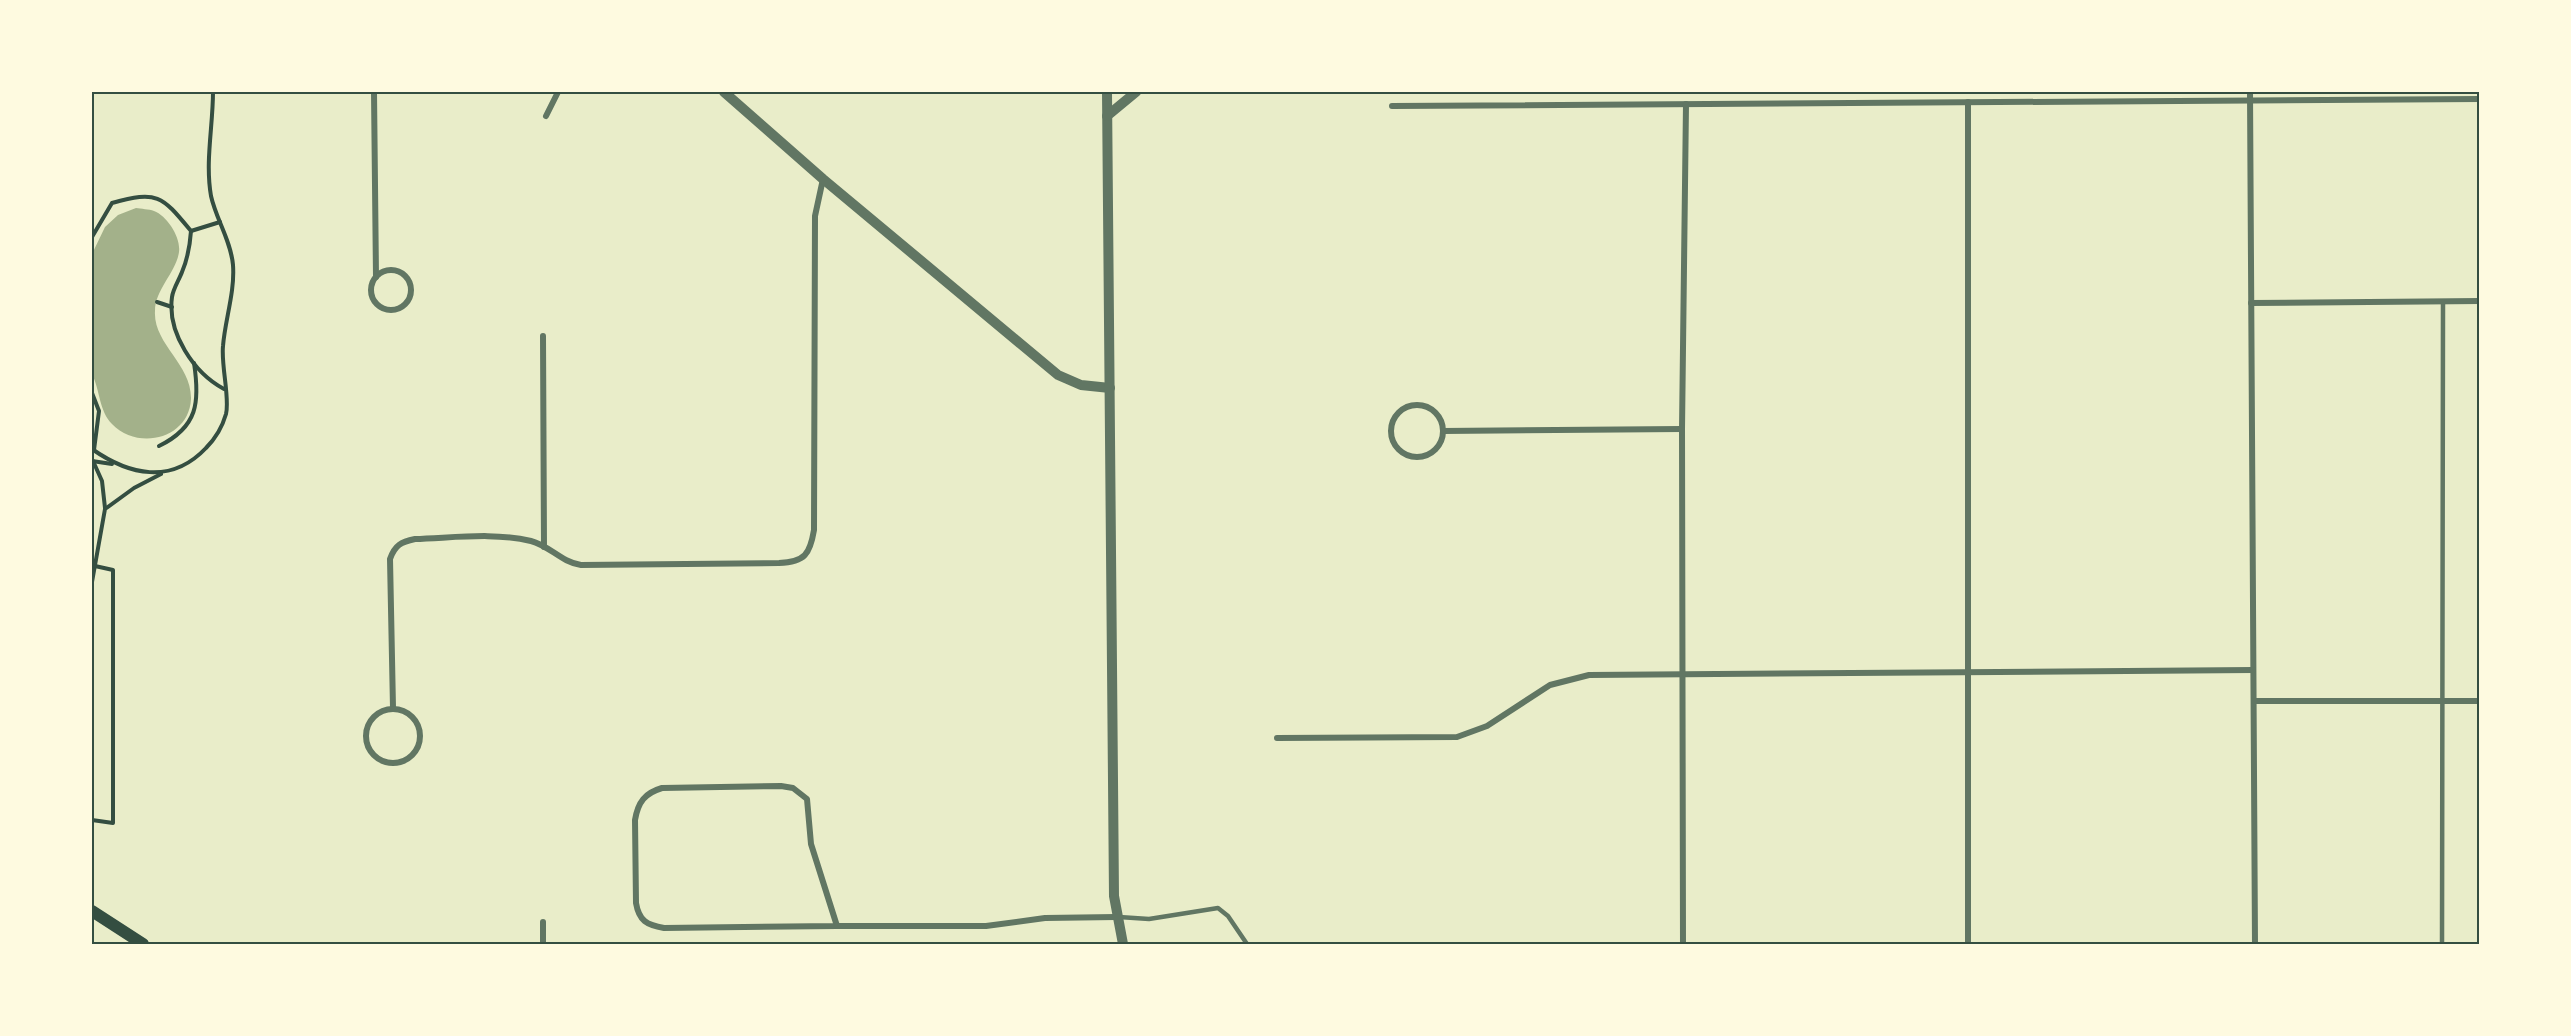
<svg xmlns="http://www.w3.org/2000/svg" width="2571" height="1036" font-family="'Fira Sans',sans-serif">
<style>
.water{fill:#a3b18a}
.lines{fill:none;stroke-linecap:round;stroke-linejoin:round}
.path{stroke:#344e41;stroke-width:4}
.service{stroke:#617663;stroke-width:4.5}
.minor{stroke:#617663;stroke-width:6}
.tertiary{stroke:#617663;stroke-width:10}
.secondary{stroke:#344e41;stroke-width:12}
.neatline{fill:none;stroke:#344e41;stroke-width:2}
</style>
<rect width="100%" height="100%" fill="#e9edc9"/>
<path class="water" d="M136,208c5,1 13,1 18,3 13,5 27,26 25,41 -3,21 -24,37 -24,59 -2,33 37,53 36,88 -2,40 -53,52 -79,25 -13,-13 -12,-34 -20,-50v-120l13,-27 13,-12z"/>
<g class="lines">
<g class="path">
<path d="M191,231l29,-9"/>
<path d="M92,237l20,-34c46,-13 50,-7 79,28 -1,14 -3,27 -9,41 -3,8 -9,17 -10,25 -5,36 22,76 52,92"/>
<path d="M157,302l15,5"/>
<path d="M92,393l7,18 -5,39"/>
<path d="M159,446c39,-19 41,-44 35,-83"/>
<path d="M92,449c37,26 79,36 114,-1 10,-10 16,-20 20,-34 4,-16 -5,-48 -3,-68 2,-26 12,-54 10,-81 -2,-24 -17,-46 -22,-69 -6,-34 2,-70 2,-104"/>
<path d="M92,461l20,3"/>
<path d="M93,461l9,20 3,27"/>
<path d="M92,582l13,-73 29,-21 27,-14"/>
<path d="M92,820l21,3v-253l-18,-4"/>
</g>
<g class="service">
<path d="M1119,917l30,2 69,-11 10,8 19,28"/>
<path d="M2442,944l1,-642"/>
</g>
<g class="minor">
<path d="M374,92l2,185"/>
<path d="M2250,92l5,852"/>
<path d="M1392,106l1088,-7"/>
<path d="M546,116l12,-24"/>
<circle cx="391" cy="290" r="20"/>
<path d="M2251,303l229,-2"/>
<path d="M543,336l1,211"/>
<circle cx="1417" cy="431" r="26"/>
<path d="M1443,431l239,-2"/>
<path d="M2254,701h226"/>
<path d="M393,708l-3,-149c5,-14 11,-17 25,-20 37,-1 80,-7 116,2 19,5 30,21 50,24l198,-2c26,-1 31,-9 35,-33l1,-314 8,-37"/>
<circle cx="393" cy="736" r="27"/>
<path d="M1277,738l180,-1 30,-11 63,-41 39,-10 664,-5"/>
<path d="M781,786l12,2 14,11 4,45 26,82 -173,2c-17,-3 -25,-7 -28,-25l-1,-83c3,-18 10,-27 27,-32z"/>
<path d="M837,926h149l59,-8 71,-1"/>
<path d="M543,944v-22"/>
<path d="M1683,944l-1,-515 4,-325"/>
<path d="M1968,944v-842"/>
</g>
<g class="tertiary">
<path d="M724,92l99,87 235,196 23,10 29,3"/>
<path d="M1107,92l7,804 9,48"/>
<path d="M1107,116l29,-24"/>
</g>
<path class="secondary" d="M92,911l51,33"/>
</g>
<rect width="2571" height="1036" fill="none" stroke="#fefae0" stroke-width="186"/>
<rect x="93" y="93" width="2385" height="850" class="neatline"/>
</svg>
